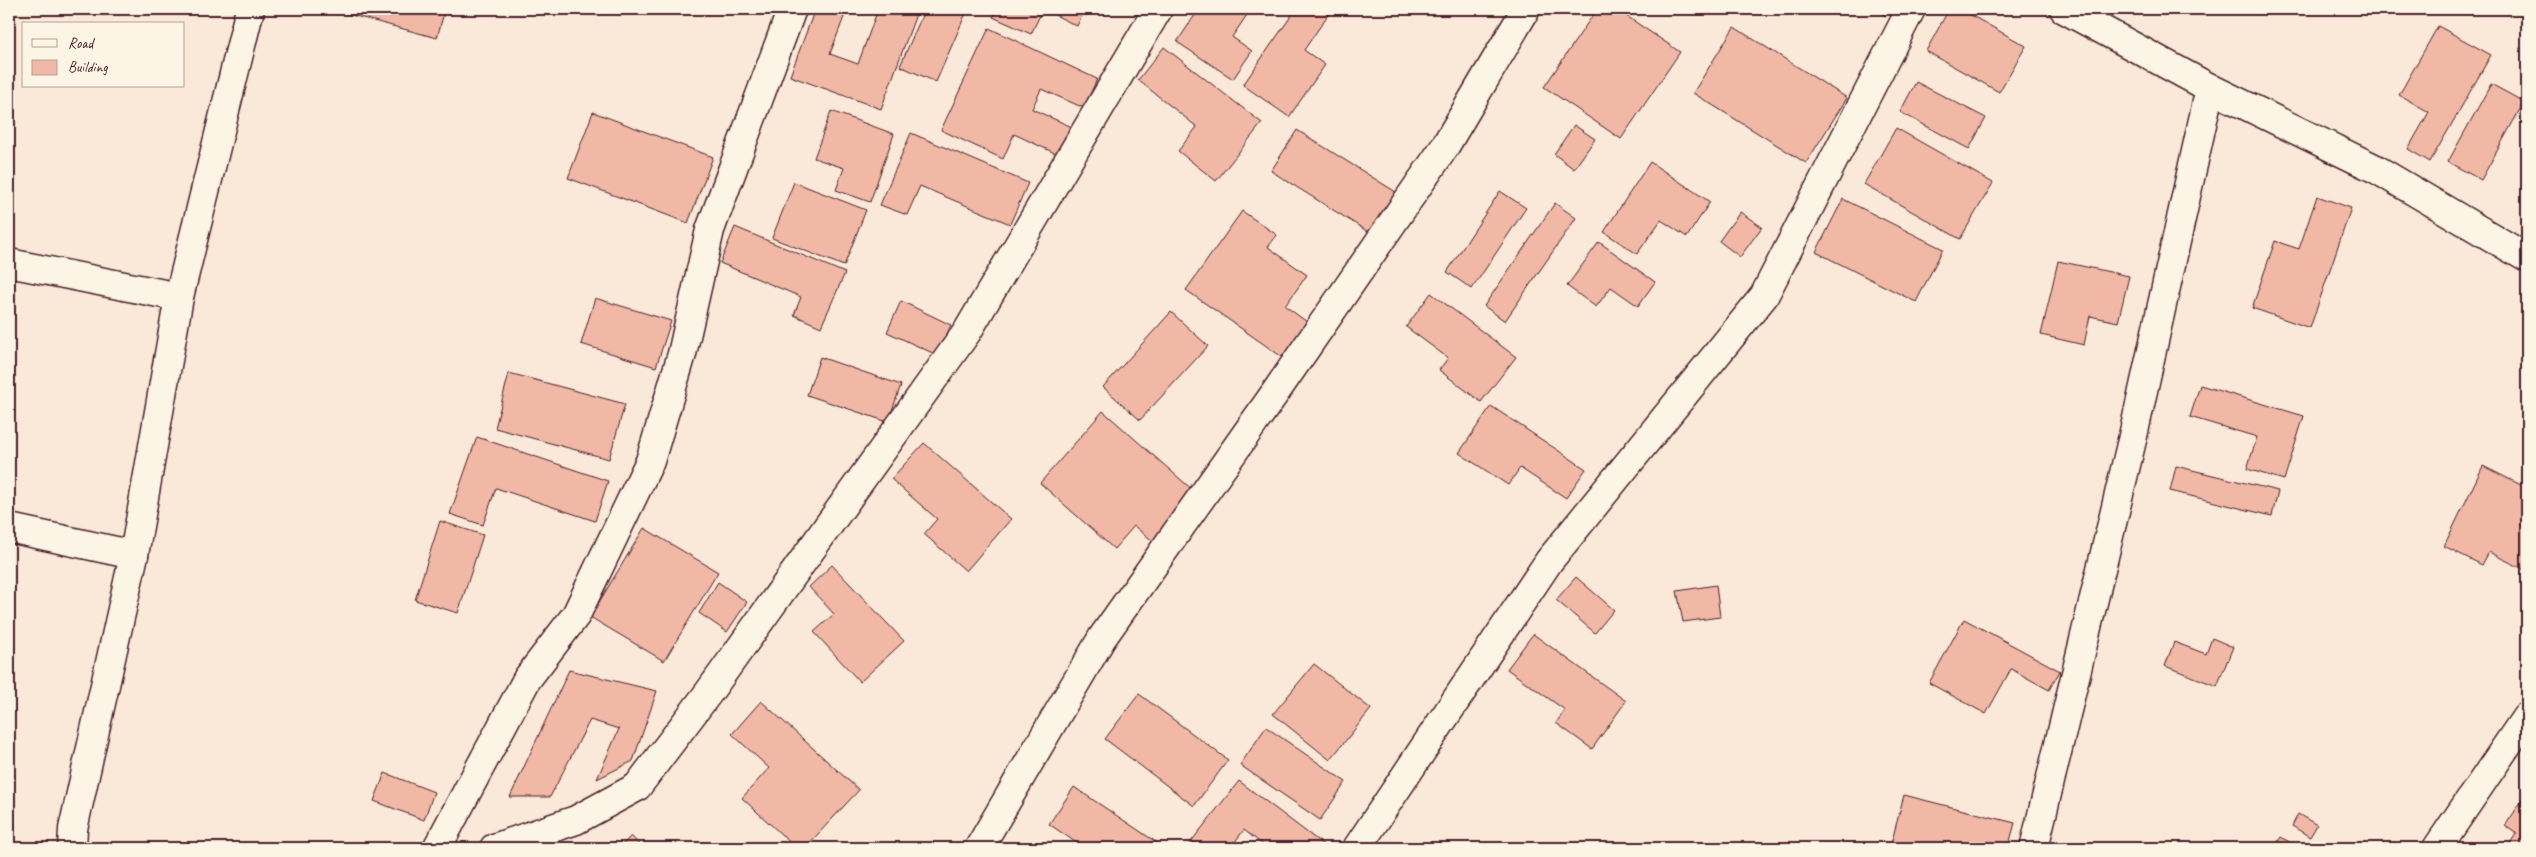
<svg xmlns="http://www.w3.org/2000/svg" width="2536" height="857" viewBox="0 0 2536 857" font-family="Caveat,sans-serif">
  <rect width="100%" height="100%" fill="#fae9d8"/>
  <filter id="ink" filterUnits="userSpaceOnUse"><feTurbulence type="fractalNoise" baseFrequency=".02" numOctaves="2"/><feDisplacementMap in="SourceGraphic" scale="10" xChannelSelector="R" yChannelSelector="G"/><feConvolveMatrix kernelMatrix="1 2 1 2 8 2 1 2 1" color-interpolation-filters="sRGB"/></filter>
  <g filter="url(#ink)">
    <g fill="#f0b8a5" stroke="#4a1f2b">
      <path d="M329,9H445L437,38Z"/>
      <path d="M815,9H847L830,54L858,64L878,9H918L881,109L790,76Z"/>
      <path d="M925,9H956L966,13L936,82L900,66Z"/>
      <path d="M997,9H1085L1077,26L1043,9L1031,34L993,17Z"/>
      <path d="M1199,9H1251L1232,37L1252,51L1233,79L1177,42Z"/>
      <path d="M1296,9H1332L1304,50L1325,65L1289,117L1243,85Z"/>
      <path d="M1597,9H1616L1680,52L1621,139L1544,87Z"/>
      <path d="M1874,9H1891L1886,16Z"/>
      <path d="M1949,9H1960L2026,46L1999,92L1926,51Z"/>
      <path d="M2122,9H2133L2130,14Z"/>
      <path d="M2438,26L2491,55L2430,162L2408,149L2429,112L2399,95Z"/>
      <path d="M1734,27L1847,98L1806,163L1693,93Z"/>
      <path d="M989,28L1097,79L1084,108L1041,89L1032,109L1072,127L1059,155L1014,134L1003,159L941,130Z"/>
      <path d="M1164,47L1262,123L1216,181L1178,151L1197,127L1138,80Z"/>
      <path d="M1916,82L1986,118L1969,149L1900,112Z"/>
      <path d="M2491,84L2524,102L2481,180L2448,162Z"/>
      <path d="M831,111L894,134L870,202L836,190L844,168L814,158Z"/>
      <path d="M593,112L713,157L688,223L568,178Z"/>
      <path d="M1574,125L1595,139L1574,169L1554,154Z"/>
      <path d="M1896,128L1993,183L1960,239L1864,184Z"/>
      <path d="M1297,130L1399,194L1373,235L1271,171Z"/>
      <path d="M911,133L1028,183L1010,224L920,186L907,215L880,205Z"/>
      <path d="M1650,162L1710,202L1687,237L1661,220L1637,254L1604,232Z"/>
      <path d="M794,182L866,210L844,266L772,238Z"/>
      <path d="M1500,191L1526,208L1472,289L1447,272Z"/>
      <path d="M2317,196L2351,208L2310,328L2252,308L2275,241L2299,249Z"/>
      <path d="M1843,199L1943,249L1916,302L1816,252Z"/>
      <path d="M1555,203L1576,218L1505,321L1484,306Z"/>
      <path d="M1242,211L1277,235L1268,247L1307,275L1285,306L1310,324L1285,359L1186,290Z"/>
      <path d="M1740,212L1762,227L1740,257L1719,241Z"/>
      <path d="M735,227L845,273L821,327L794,315L801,297L720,263Z"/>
      <path d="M1599,242L1655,282L1638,306L1611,287L1596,307L1567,286Z"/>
      <path d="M2058,261L2129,276L2118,322L2090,316L2084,345L2041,335Z"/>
      <path d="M1431,293L1516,357L1481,402L1439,370L1448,358L1406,327Z"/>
      <path d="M595,298L671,321L656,367L581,344Z"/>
      <path d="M901,301L951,325L937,355L887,332Z"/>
      <path d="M1171,312L1208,346L1140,420L1103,387Z"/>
      <path d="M820,357L901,385L888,422L807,395Z"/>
      <path d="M509,373L625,404L609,459L495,428Z"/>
      <path d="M2200,385L2304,416L2284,480L2247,469L2257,437L2190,417Z"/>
      <path d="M1491,406L1586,469L1566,498L1520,468L1508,485L1459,453Z"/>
      <path d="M1103,411L1196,493L1154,542L1134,526L1114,549L1040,483Z"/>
      <path d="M477,437L608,481L595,521L496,488L483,525L450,514Z"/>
      <path d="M924,443L1011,519L966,571L924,534L937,519L891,479Z"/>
      <path d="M2176,466L2278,491L2272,516L2170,491Z"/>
      <path d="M2483,466L2527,488V565L2525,570L2489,552L2482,565L2444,546Z"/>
      <path d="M440,521L483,535L458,613L415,600Z"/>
      <path d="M644,528L718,572L664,661L590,617Z"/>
      <path d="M832,565L904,641L860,682L814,632L834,614L809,587Z"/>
      <path d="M1576,577L1614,610L1595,633L1556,600Z"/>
      <path d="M718,582L747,602L727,632L699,613Z"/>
      <path d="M1716,585L1720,617L1683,622L1677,591Z"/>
      <path d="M1964,619L2060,671L2049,690L2011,669L1986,714L1929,683Z"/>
      <path d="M1533,634L1626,701L1592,749L1556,723L1565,710L1507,669Z"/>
      <path d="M2212,638L2233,647L2217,686L2165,666L2174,642L2206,654Z"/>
      <path d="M1314,664L1371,709L1330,760L1273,714Z"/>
      <path d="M569,670L657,691L633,761L597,779L619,729L590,720L550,797H510Z"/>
      <path d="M1139,694L1228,760L1194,806L1105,739Z"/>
      <path d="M761,701L859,790L805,848H796L742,798L769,768L732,734Z"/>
      <path d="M1266,727L1346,782L1320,820L1240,765Z"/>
      <path d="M385,773L434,792L424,820L374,801Z"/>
      <path d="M1239,781L1325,846L1324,848H1267L1244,830L1230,848H1197L1190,843Z"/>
      <path d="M1074,787L1165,848H1084L1049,824Z"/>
      <path d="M1904,795L2015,823L2008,848H1890Z"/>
      <path d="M2523,799L2527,802V848H2508L2517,834L2505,826Z"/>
      <path d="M2298,814L2317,825L2310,837L2292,826Z"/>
      <path d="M631,836L643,848H619Z"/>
      <path d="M2281,837L2299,848H2274Z"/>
    </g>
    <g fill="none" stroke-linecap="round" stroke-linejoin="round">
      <defs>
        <g id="minor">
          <path d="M2064,9L2210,88L2376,169L2527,258"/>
          <path d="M9,263L179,297"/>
          <path d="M9,528L134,555"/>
          <path d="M72,848L73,829L134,555L179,297L250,9"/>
          <path d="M437,848L527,679L576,615L650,461L682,354L710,230L792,9"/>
          <path d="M494,848L576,820L637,787L709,692L967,332L1158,9"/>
          <path d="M979,848L1102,638L1275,393L1444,148L1526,9"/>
          <path d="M1357,848L1549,561L1764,296L1911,9"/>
          <path d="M2034,848L2133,436L2210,88"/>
          <path d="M2437,848L2527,716"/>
        </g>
      </defs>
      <use href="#minor" stroke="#4a1f2b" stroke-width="31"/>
      <use href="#minor" stroke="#fcf5e5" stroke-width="28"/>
    </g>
  </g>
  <rect width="2536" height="857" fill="none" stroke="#fcf5e5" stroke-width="30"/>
  <rect x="15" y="15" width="2506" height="827" fill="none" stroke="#4a1f2b" stroke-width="2" filter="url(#ink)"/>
  <rect x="22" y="22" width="162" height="65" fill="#fcf5e5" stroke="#b59f9b"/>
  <rect x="32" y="39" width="25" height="8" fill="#fcf5e5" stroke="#b59f9b"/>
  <text x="68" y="48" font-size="15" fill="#4a1f2b">Road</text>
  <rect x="32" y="60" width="25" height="15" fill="#f0b8a5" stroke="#b59f9b"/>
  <text x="68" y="72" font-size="15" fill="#4a1f2b">Building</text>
</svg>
